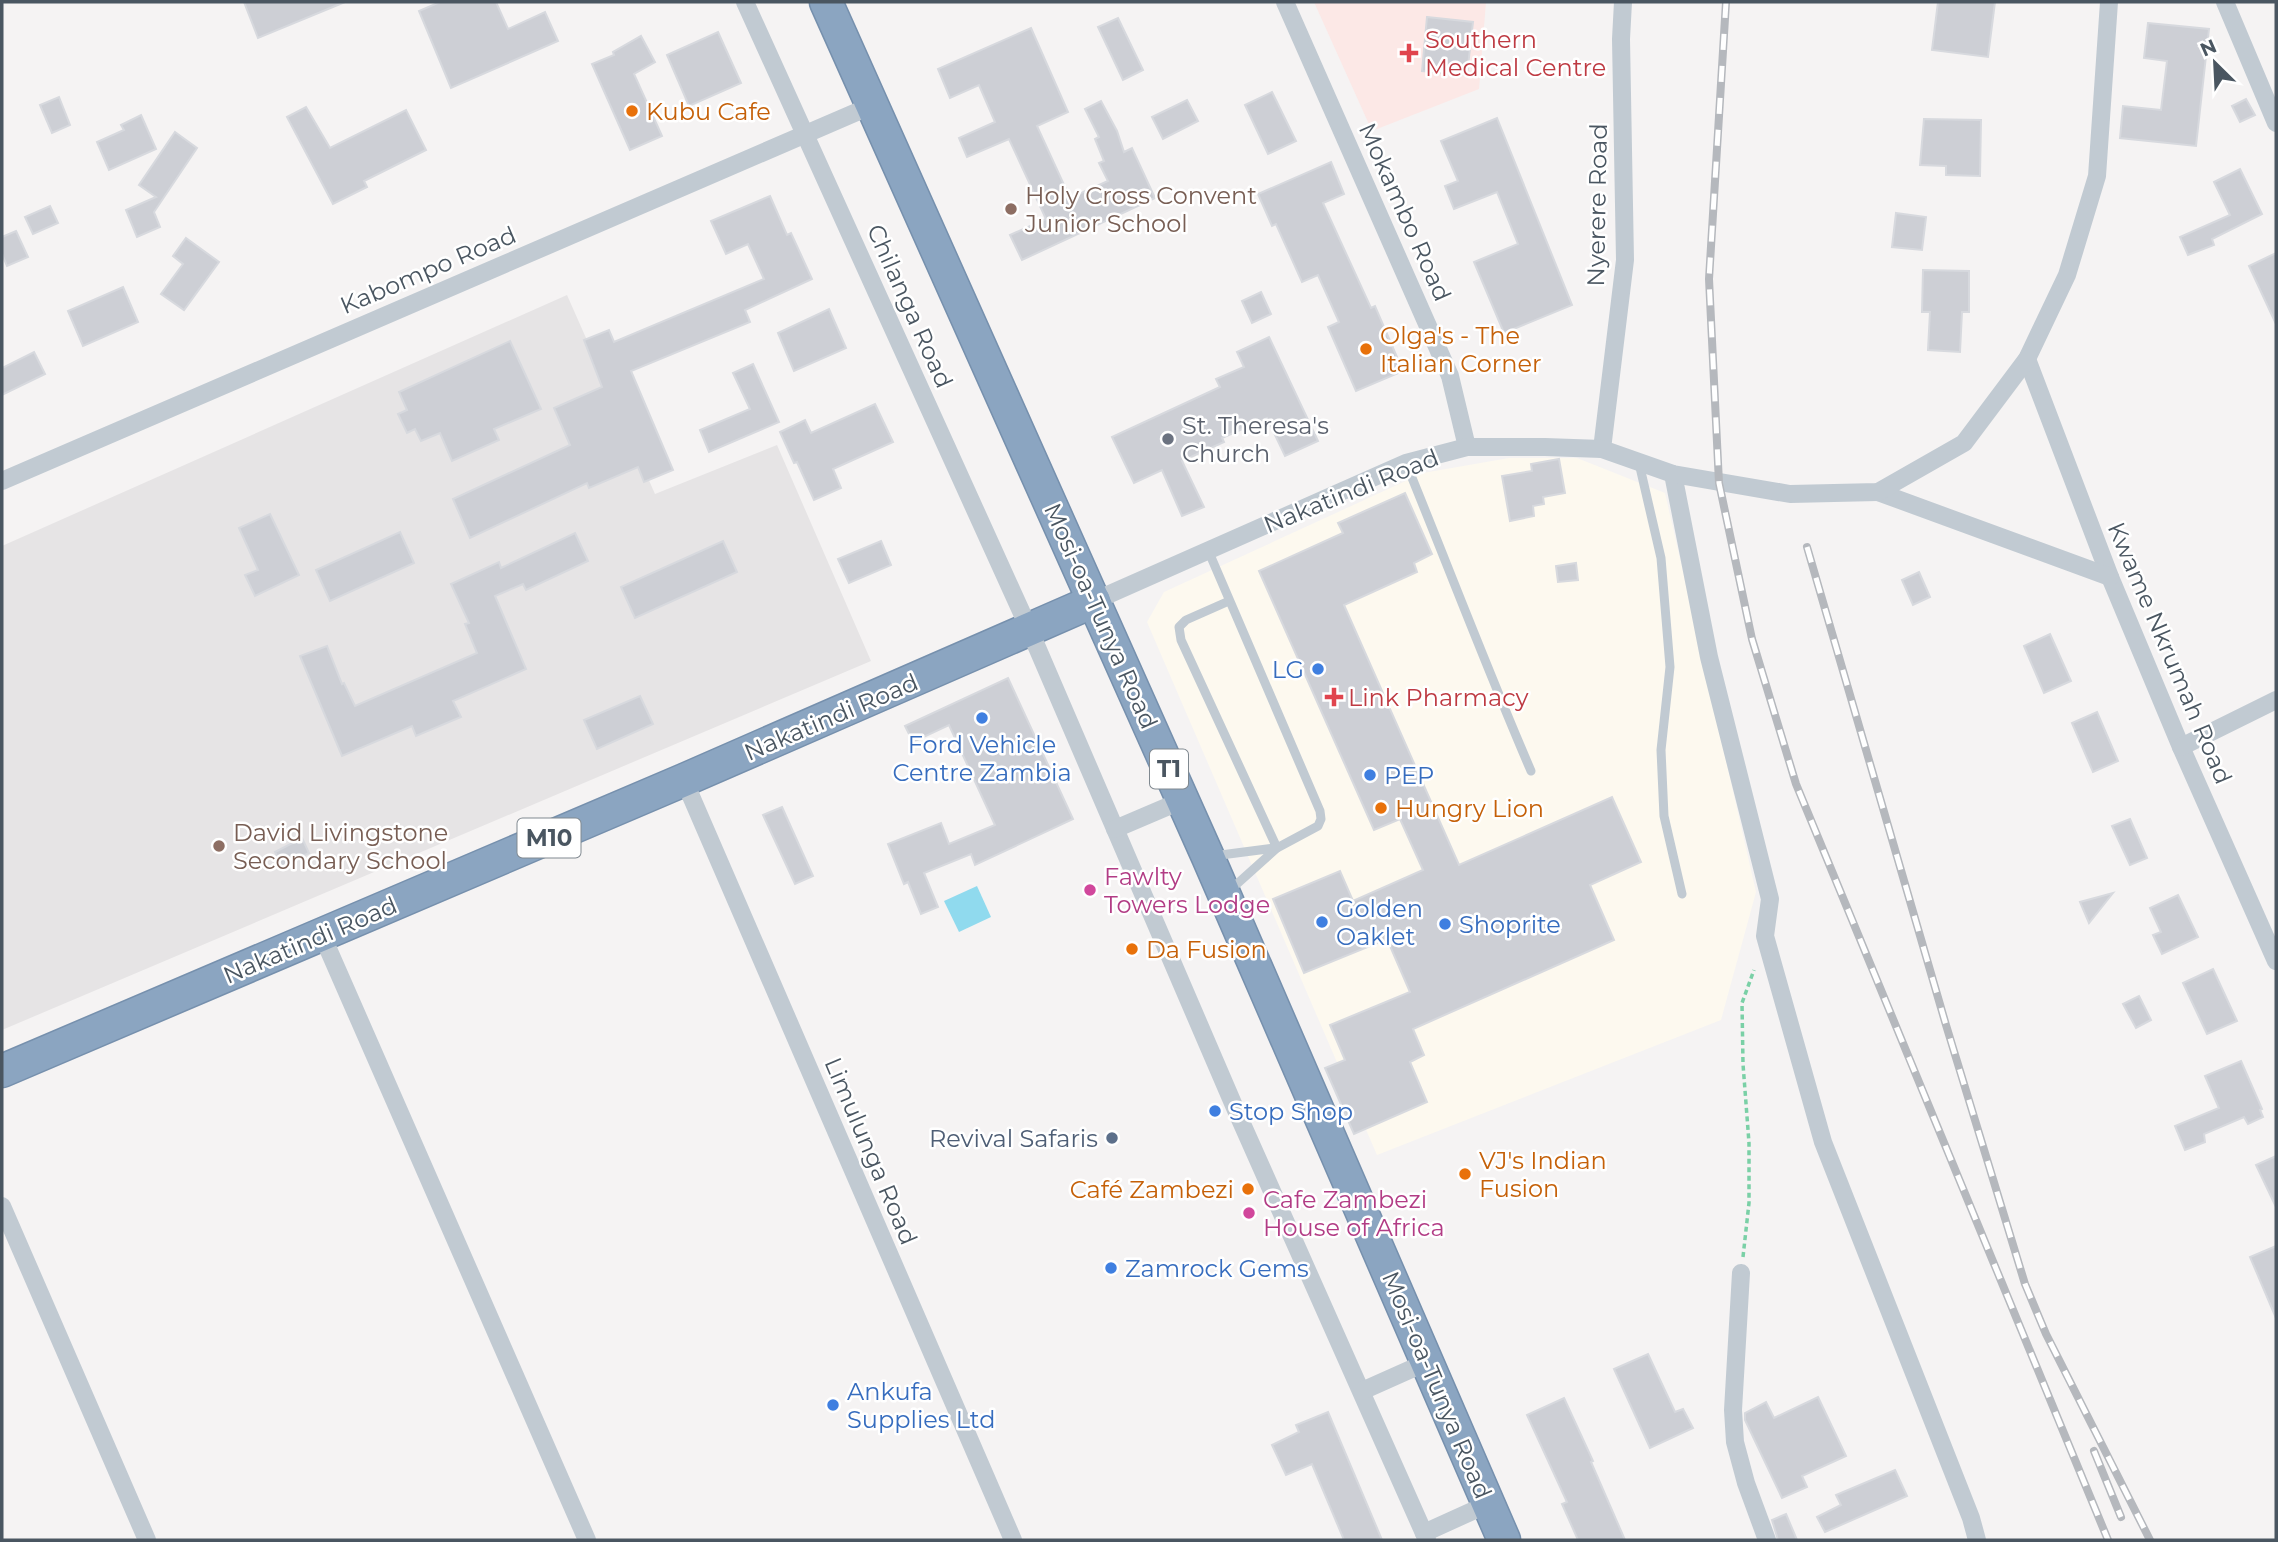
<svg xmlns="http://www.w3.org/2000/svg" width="2278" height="1542" viewBox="0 0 2278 1542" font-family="Montserrat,sans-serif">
  <rect width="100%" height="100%" fill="#f5f3f3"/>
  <path fill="#fdf9ef" d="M1509,458H1577L1665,493L1756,892L1721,1020L1377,1155L1147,622L1164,592L1423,473Z"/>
  <path fill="#e6e4e5" d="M567,295L655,494L777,445L871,661L2,1030V546Z"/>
  <path fill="#fce8e6" d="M1314,2H1486L1479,89L1372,131Z"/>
  <path fill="#90daee" d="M977,886L991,917L959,932L944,901Z"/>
  <g fill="#cdcfd5" stroke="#d7d9de" stroke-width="2">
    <path d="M244,2H345L258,38Z"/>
    <path d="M440,2H496L508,29L545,12L558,41L451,88L419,11Z"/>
    <path d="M1938,2H1995L1988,57L1932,50Z"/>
    <path d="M1427,17L1473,22L1467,75L1422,71Z"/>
    <path d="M1118,18L1143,70L1123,80L1098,27Z"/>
    <path d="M2148,23L2209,29L2196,146L2120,138L2123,106L2161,110L2167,61L2144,58Z"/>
    <path d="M1031,28L1068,112L1037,126L1070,198L1108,181L1099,163L1104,161L1095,139L1099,137L1085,109L1101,101L1117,131L1124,152L1132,148L1155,198L1022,260L1010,235L1046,219L1009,139L967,157L959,138L995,122L979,85L950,98L938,69Z"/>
    <path d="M718,32L741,83L689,106L667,55Z"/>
    <path d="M641,36L655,62L634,74L662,136L630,150L592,64L614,55L613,52Z"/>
    <path d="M1272,92L1296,141L1268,154L1245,105Z"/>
    <path d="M59,97L70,125L52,133L40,105Z"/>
    <path d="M2246,99L2255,115L2240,122L2232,106Z"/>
    <path d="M1187,100L1198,121L1163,139L1152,117Z"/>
    <path d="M306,107L330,148L406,110L426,150L364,181L367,187L333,204L287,117Z"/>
    <path d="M141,115L156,149L109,170L97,142L124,130L121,125Z"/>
    <path d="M1497,118L1572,305L1504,333L1474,262L1518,244L1497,192L1454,209L1445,186L1458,181L1441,141Z"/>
    <path d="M1924,119L1981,120L1980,176L1946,175V166L1920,165Z"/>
    <path d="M175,132L197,148L154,212L160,227L137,237L126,210L156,197L139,185Z"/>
    <path d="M1331,162L1344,194L1323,203L1371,308L1375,306L1403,371L1356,391L1328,327L1339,322L1318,275L1302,282L1276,224L1272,226L1258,194Z"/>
    <path d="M2240,169L2262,214L2212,239L2214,245L2188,255L2180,237L2230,215L2214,182Z"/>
    <path d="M770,196L787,235L791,233L812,279L745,310L750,322L631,371L673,470L644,482L638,467L589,488L587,483L470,538L453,499L570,445L554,408L602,387L584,340L609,330L614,342L764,279L748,244L726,254L711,221Z"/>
    <path d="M50,206L58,223L33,234L25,217Z"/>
    <path d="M1896,213L1926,217L1922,250L1892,247Z"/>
    <path d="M16,231L28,257L7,266L2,254V237Z"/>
    <path d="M186,238L219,262L184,310L161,294L183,264L173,256Z"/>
    <path d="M2276,253V324L2249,266Z"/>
    <path d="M1923,270L1969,271V312H1962L1960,352L1928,350L1930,312H1922Z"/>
    <path d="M123,287L138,322L83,346L68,311Z"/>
    <path d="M1261,292L1271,314L1252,323L1242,301Z"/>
    <path d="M829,309L846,348L794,371L778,333Z"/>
    <path d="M1269,337L1318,441L1285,456L1267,418L1222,438L1224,442L1182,461L1204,507L1182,516L1162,470L1134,483L1112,437L1220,387L1216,379L1244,367L1237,352Z"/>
    <path d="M510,341L541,409L494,429L499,440L452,461L440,433L421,441L415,429L407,433L398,414L407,410L399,392Z"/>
    <path d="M34,352L45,374L2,395V368Z"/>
    <path d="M753,364L779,422L709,452L700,430L750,409L733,373Z"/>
    <path d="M875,404L893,442L833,469L841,488L814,500L797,462L794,463L780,432L805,420L811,433Z"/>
    <path d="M1559,459L1565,493L1543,497L1544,504L1533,506L1534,516L1510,521L1502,476L1532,471L1531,464Z"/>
    <path d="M1405,493L1432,554L1414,563L1417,572L1344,605L1459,865L1612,797L1641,862L1590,885L1614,940L1413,1029L1424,1055L1410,1062L1427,1102L1354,1134L1325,1068L1345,1060L1330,1025L1410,992L1387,939L1304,973L1273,899L1340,871L1353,901L1423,870L1400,819L1374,830L1259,571L1343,533L1338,523Z"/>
    <path d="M270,514L299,575L255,596L245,575L258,570L239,528Z"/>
    <path d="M400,532L414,563L330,601L316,570Z"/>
    <path d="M575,533L588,561L526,590L523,584L495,596L526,669L453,701L461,717L416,736L412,726L342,756L300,656L327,646L342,684L344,683L355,706L477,653L465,624L469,623L451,584L499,562L501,568Z"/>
    <path d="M723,541L737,572L635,618L621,587Z"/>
    <path d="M881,541L891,565L849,583L838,559Z"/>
    <path d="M1576,563L1578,580L1558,582L1556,566Z"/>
    <path d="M1919,572L1930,597L1913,605L1902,580Z"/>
    <path d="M2050,634L2071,681L2044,693L2024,646Z"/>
    <path d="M1008,678L1073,819L975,865L971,854L924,873L938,907L921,914L908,882L904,884L888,844L941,823L949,844L995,825L949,725L913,742L905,726Z"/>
    <path d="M640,696L653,724L597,749L584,720Z"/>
    <path d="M2097,712L2118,761L2093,772L2072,723Z"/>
    <path d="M782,807L813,876L795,884L763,815Z"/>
    <path d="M2130,819L2147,858L2130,865L2112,826Z"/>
    <path d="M302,838L309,853L282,866L275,852Z"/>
    <path d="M2113,893L2089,923L2080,902Z"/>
    <path d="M2178,895L2198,937L2162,954L2153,935L2161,932L2150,908Z"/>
    <path d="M2213,969L2237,1021L2207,1034L2183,983Z"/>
    <path d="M2139,996L2151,1020L2136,1028L2123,1004Z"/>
    <path d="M2241,1061L2262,1109L2260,1110L2263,1117L2248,1124L2244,1117L2204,1134L2205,1142L2185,1150L2175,1126L2219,1108L2205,1076Z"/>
    <path d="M2276,1156V1207L2256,1165Z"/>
    <path d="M2276,1246V1318L2250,1257Z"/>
    <path d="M1648,1354L1675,1412L1683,1409L1693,1428L1650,1448L1614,1369Z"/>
    <path d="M1818,1397L1846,1456L1802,1476L1807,1487L1782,1498L1745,1420V1413L1766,1402L1774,1418Z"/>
    <path d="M1564,1398L1593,1461L1591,1462L1625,1540H1578L1562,1504L1567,1502L1527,1415Z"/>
    <path d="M1328,1412L1382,1540H1344L1312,1464L1286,1475L1272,1445L1299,1432L1296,1425Z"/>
    <path d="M1895,1470L1907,1496L1825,1532L1817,1517L1841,1505L1836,1495Z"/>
    <path d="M1786,1514L1797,1540H1778L1772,1520Z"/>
  </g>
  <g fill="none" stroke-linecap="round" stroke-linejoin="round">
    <defs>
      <g id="highway">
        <path d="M826,2L1208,857L1504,1540"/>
        <path d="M2,1071L684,780L1094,601"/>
      </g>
    </defs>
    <use href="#highway" stroke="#7690ad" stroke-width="35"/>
    <path stroke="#7ad0a6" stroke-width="3.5" stroke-dasharray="5 3.5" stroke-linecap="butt" d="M1743,1257L1749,1203V1143L1743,1064L1742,1003L1754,970"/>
    <g stroke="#c1cad2" stroke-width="9">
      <path d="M1406,463C1448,566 1487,669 1531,771"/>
      <path d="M1639,463L1661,558L1670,667L1661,750L1664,816L1682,894"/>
      <path d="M1208,550L1320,811L1321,819L1318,826L1277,848L1228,892"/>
      <path d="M1229,601L1186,620L1179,627L1181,640L1277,848"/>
      <path d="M1213,856L1275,848"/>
    </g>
    <g stroke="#c1cad2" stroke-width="18">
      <path d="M745,2L1030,631L1235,1108L1427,1540"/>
      <path d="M1285,2L1450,376L1467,447"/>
      <path d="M2225,2L2276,123"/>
      <path d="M2027,359L2110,577L2181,747L2276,961"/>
      <path d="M1602,449L1625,260L1621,39L1623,2"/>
      <path d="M1673,474L1709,657L1770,899L1765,936L1823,1142L1971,1518L1977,1540"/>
      <path d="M2,481L873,105"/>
      <path d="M1878,492L2110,577"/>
      <path d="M1094,601L1406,463L1467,447H1545L1602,449L1673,474L1790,494L1878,492L1964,443L2027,359L2067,275L2097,176L2109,2"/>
      <path d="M2181,747L2276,700"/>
      <path d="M684,780L1013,1540"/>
      <path d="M1115,829L1183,800"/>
      <path d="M322,935L587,1540"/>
      <path d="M2,1206L147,1540"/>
      <path d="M1741,1273L1733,1410L1735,1442L1746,1483L1767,1540"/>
      <path d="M1362,1391L1427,1362"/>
      <path d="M1424,1533L1488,1504"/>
    </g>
    <use href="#highway" stroke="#8ba5c1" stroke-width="32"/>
    <defs>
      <g id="rail">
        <path d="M1726,2L1709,279L1719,483L1752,639L1796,784L2108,1540"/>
        <path d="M1807,547L1946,1025L2025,1284L2046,1334L2150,1540"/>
        <path d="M2094,1451L2121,1517"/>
      </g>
    </defs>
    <use href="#rail" stroke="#b5b8bd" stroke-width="8"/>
    <use href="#rail" stroke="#fff" stroke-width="5" stroke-dasharray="16" stroke-linecap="butt"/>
  </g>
  <g fill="#e0444e" stroke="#fff" stroke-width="2.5">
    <path d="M1405.5 42.5h7v7h7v7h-7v7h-7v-7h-7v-7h7z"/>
    <path d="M1330.5 686.5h7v7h7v7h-7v7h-7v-7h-7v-7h7z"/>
  </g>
  <g fill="#e8710a" stroke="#fff" stroke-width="2.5">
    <circle cx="632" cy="111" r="7"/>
    <circle cx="1366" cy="349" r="7"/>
    <circle cx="1381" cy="808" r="7"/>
    <circle cx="1132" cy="949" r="7"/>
    <circle cx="1465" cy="1174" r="7"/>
    <circle cx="1248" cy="1189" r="7"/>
  </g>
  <g fill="#8d6e63" stroke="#fff" stroke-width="2.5">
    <circle cx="1011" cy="209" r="7"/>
    <circle cx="219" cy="846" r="7"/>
  </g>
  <circle fill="#6b7280" stroke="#fff" stroke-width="2.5" cx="1168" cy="439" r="7"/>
  <g fill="#3f7fe0" stroke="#fff" stroke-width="2.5">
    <circle cx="1318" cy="669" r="7"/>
    <circle cx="982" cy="718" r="7"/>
    <circle cx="1370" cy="775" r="7"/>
    <circle cx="1322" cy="922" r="7"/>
    <circle cx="1445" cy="924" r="7"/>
    <circle cx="1215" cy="1111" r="7"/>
    <circle cx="1111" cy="1268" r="7"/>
    <circle cx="833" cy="1405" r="7"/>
  </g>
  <g fill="#d1479c" stroke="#fff" stroke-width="2.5">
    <circle cx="1090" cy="890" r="7"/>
    <circle cx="1249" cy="1213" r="7"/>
  </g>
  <circle fill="#5c6f8a" stroke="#fff" stroke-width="2.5" cx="1112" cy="1138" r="7"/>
  <g text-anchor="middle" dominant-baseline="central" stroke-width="5" stroke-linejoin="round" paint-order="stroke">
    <g fill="#fff" stroke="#808990" stroke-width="2">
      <rect x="1150" y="749.5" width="38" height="39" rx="5"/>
      <rect x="517.5" y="818.5" width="63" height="39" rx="5"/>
    </g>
    <g font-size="23" font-weight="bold" fill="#4a5661">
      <text x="1169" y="769">T1</text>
      <text x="549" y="838">M10</text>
    </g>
    <g font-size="24" fill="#be3a42" stroke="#fff" text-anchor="start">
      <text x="1425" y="39">Southern<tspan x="1425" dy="28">Medical Centre</tspan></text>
      <text x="1348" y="697">Link Pharmacy</text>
    </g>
    <g font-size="24" fill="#c56008" stroke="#fff" text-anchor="start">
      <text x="646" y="111">Kubu Cafe</text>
      <text x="1380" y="335">Olga's - The<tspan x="1380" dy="28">Italian Corner</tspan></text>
      <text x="1395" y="808">Hungry Lion</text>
      <text x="1146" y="949">Da Fusion</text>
      <text x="1479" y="1160">VJ's Indian<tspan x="1479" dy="28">Fusion</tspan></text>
      <text x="1234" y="1189" text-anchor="end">Café Zambezi</text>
    </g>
    <g font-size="24" fill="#785e54" stroke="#fff" text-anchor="start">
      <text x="1025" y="195">Holy Cross Convent<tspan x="1025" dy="28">Junior School</tspan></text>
      <text x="233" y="832">David Livingstone<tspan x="233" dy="28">Secondary School</tspan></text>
    </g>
    <g font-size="24" fill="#4a5661" stroke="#fff">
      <text transform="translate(1597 205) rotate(-89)">Nyerere Road</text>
      <text transform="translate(1405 212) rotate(66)">Mokambo Road</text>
      <text transform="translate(428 270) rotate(-23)">Kabompo Road</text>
      <text transform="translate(910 306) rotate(66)">Chilanga Road</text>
      <text transform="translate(1351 491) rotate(-22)">Nakatindi Road</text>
      <text transform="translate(1101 616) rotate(66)">Mosi-oa-Tunya Road</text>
      <text transform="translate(2170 653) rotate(67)">Kwame Nkrumah Road</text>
      <text transform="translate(831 717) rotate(-23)">Nakatindi Road</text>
      <text transform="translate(310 940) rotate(-23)">Nakatindi Road</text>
      <text transform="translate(871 1151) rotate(67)">Limulunga Road</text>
      <text transform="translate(1437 1385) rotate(67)">Mosi-oa-Tunya Road</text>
    </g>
    <g font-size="24" fill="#5b616d" stroke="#fff" text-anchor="start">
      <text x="1182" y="425">St. Theresa's<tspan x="1182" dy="28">Church</tspan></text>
    </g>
    <g font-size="24" fill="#366cbe" stroke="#fff" text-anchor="start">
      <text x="1304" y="669" text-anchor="end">LG</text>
      <text x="982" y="744" text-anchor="middle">Ford Vehicle<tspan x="982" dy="28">Centre Zambia</tspan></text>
      <text x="1384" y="775">PEP</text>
      <text x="1336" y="908">Golden<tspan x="1336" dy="28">Oaklet</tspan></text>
      <text x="1459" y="924">Shoprite</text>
      <text x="1229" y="1111">Stop Shop</text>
      <text x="1125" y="1268">Zamrock Gems</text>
      <text x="847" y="1391">Ankufa<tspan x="847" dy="28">Supplies Ltd</tspan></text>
    </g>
    <g font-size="24" fill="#b23c85" stroke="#fff" text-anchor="start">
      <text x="1104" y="876">Fawlty<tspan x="1104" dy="28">Towers Lodge</tspan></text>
      <text x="1263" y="1199">Cafe Zambezi<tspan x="1263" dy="28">House of Africa</tspan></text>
    </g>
    <g font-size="24" fill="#4e5e75" stroke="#fff" text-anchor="end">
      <text x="1098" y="1138">Revival Safaris</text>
    </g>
  </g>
  <rect width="2278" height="1542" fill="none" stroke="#4a5661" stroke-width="7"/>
  <g transform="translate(2215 63) rotate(336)" stroke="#ffffff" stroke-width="5" paint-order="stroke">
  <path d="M0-5L12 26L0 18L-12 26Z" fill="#4a5661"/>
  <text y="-10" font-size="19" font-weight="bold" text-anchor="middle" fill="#4a5661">N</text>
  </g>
</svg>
